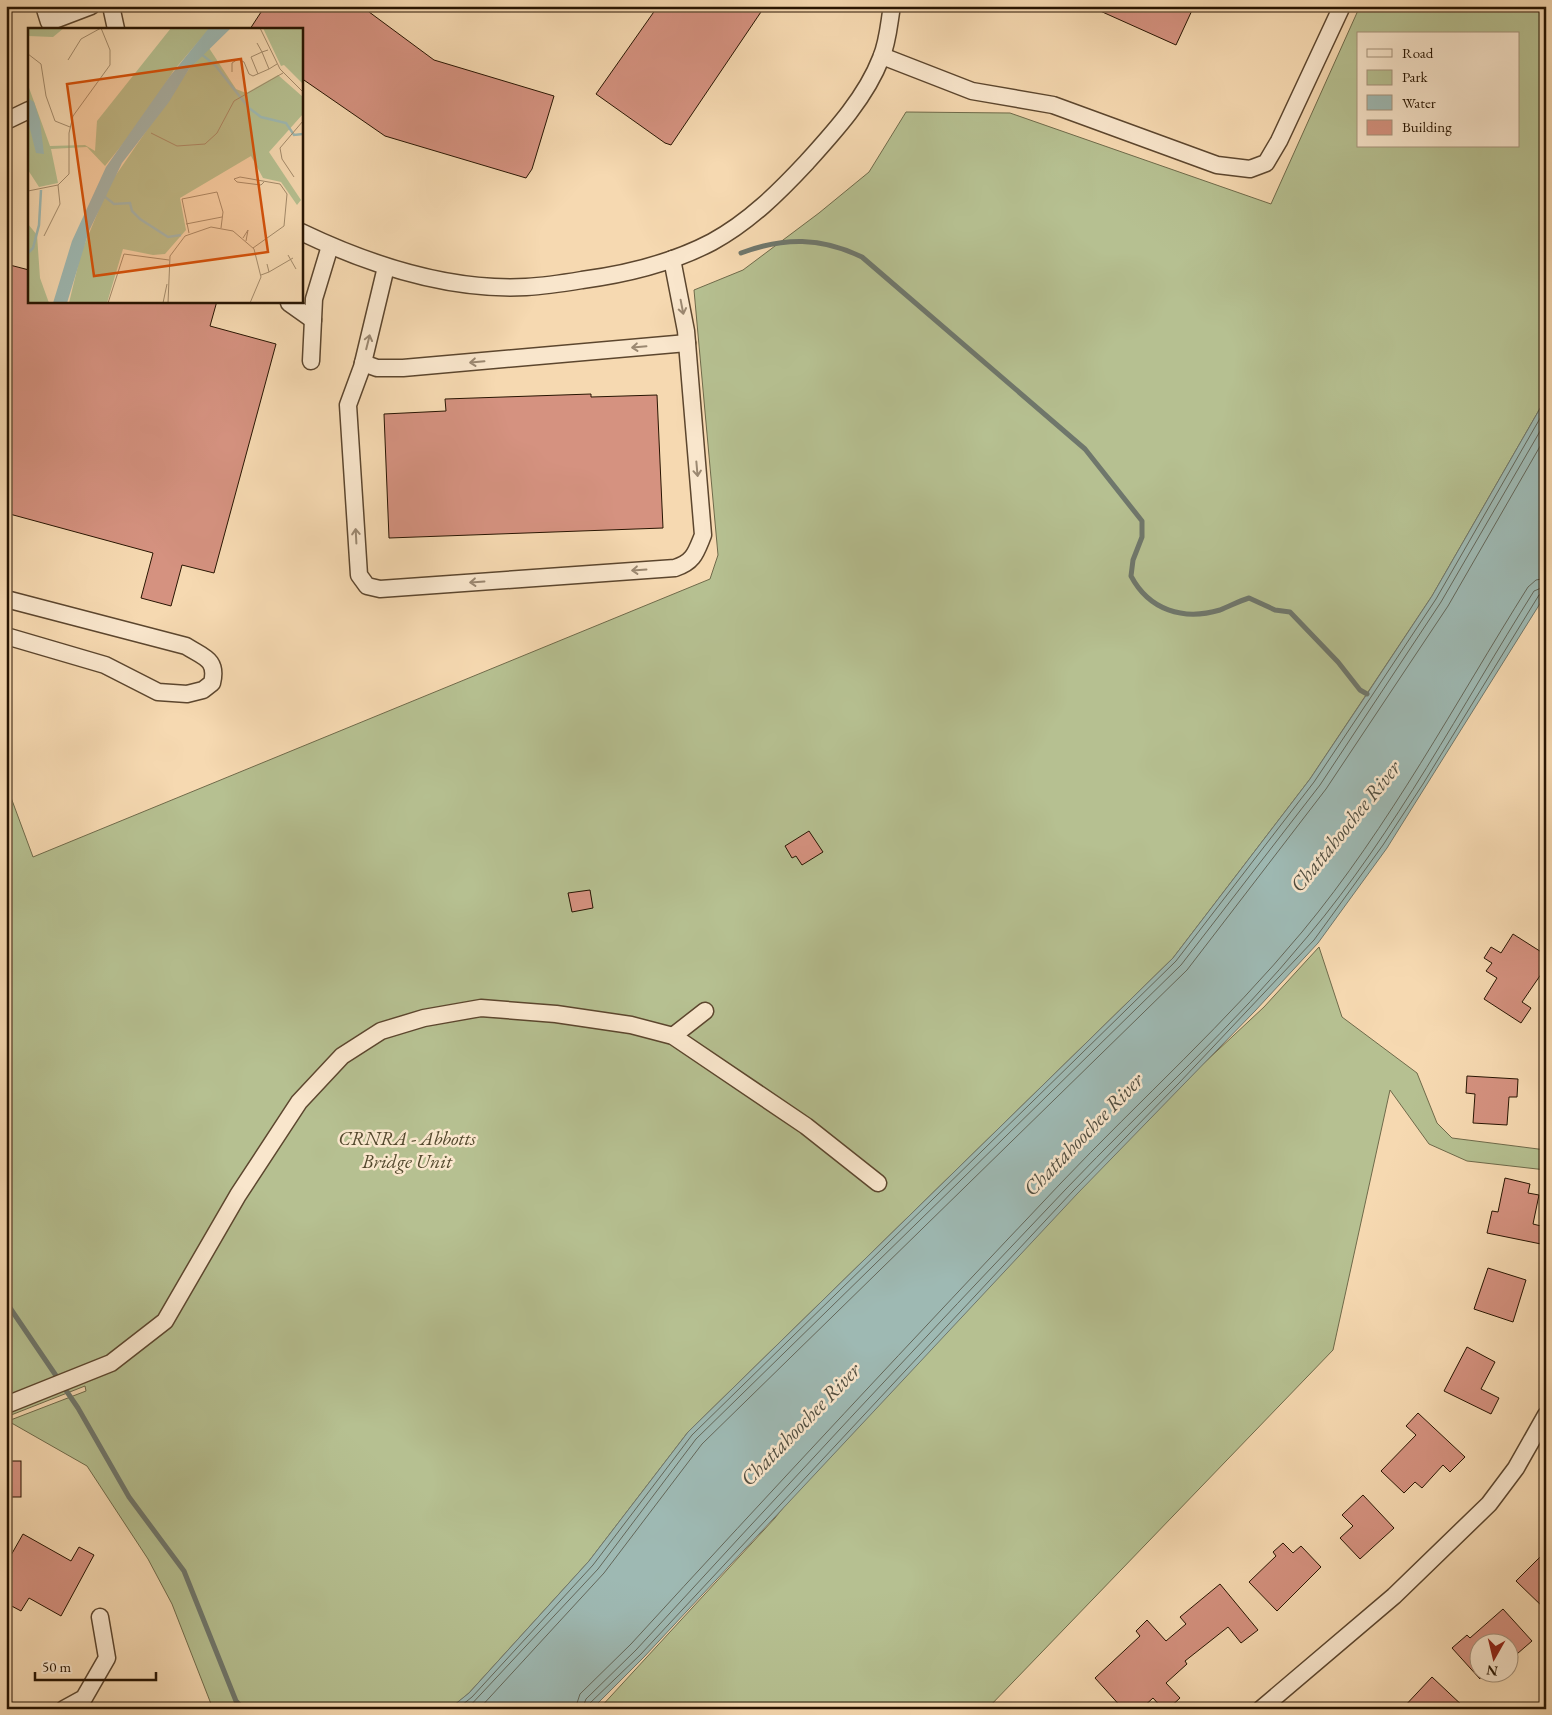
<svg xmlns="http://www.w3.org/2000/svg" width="1552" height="1715" viewBox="0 0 1552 1715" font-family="'EB Garamond',serif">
  <rect width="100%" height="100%" fill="#f6d9b1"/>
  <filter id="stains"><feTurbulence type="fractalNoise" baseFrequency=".004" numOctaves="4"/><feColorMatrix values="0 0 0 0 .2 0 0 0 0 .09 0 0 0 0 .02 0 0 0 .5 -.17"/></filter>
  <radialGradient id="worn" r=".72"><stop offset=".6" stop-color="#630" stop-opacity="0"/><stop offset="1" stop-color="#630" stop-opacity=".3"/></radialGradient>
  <g fill="#b6c091" stroke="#6f6a4a" fill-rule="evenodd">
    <path d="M1360,6H1546V398L1432,596L1310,779L1173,958L688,1432L589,1561L469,1693L450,1709H213L172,1604L148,1559L87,1466L8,1421L86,1391L85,1386L6,1417V784L33,857L710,579L718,555L694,290L743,270L819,213L869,172L906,112L1010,113L1271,204ZM1358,34H1518V146H1358Z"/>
    <path d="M1319,947L1342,1017L1417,1073L1437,1123L1452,1138L1546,1150V1170L1467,1161L1429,1144L1390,1090L1333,1350L987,1709H599L775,1518L944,1306L1264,1007Z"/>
  </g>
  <path fill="#9eb9b3" stroke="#6f776c" d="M1546,398V594L1387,848L1318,943L1255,1011L1077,1194L644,1657L592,1709H449L469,1693L589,1561L688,1432L1173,958L1310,779L1367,694L1432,596Z"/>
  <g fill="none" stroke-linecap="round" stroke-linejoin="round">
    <g stroke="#63675a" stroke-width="1">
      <path d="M457,1709L472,1697L593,1565L692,1435L1176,961L1314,782L1371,697L1436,599L1546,408"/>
      <path d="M467,1709L598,1569L696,1439L1181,965L1320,785L1441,602L1546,421"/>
      <path d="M479,1709L604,1573L702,1444L1187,970L1326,789L1448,606L1546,436"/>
      <path d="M575,1709L580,1694L631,1644C772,1490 916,1336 1060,1184C1140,1100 1228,1021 1302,932C1390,826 1455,703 1528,587L1536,580L1546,578"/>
      <path d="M582,1709L586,1699L636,1650C778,1495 921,1341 1066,1189C1146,1105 1234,1026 1308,936C1396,831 1461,707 1534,591L1546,586"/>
      <path d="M589,1709L590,1703L641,1654L1073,1191L1179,1083L1314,940L1383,845L1423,784L1539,595L1546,592"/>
    </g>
    <g stroke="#6f776c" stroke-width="5">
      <path d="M741,253C784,237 821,237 862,257L1085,449L1142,521V537L1133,560L1131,576C1149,610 1183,621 1220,610C1230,606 1239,601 1249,598L1275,610L1290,612L1338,662L1360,690L1367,694"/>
      <path d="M6,1302L78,1408L129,1497L184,1571L236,1701L243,1709"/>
    </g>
  </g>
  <g fill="#d59280" stroke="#281502">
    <path d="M265,6H361L434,60L554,96L532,169L526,178L385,136L301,78V29H250Z"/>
    <path d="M658,6H765L671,145L665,143L596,94Z"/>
    <path d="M1089,6H1194L1176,45Z"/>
    <path d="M6,264L29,270V301H217L210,326L276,344L214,573L182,565L171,606L141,598L153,553L6,513Z"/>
    <path d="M591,394V397L657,395L663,528L389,538L384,414L446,411L445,399Z"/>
    <path d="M809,831L823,852L802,865L796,856L792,858L785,846Z"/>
    <path d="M590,890L593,908L572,912L568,893Z"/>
    <path d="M1513,934L1546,955V967L1522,1002L1531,1008L1521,1023L1484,999L1497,978L1486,971L1492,963L1484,958L1491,947L1501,953Z"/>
    <path d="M1467,1076L1518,1079L1517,1097H1509L1507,1125L1473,1123L1475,1094L1466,1093Z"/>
    <path d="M1505,1178L1530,1184L1528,1193L1539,1195L1533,1224L1545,1227L1541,1244L1487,1233L1492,1211L1498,1212Z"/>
    <path d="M1488,1268L1526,1280L1513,1322L1474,1309Z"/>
    <path d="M1467,1347L1495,1362L1481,1389L1499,1398L1491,1414L1444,1391Z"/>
    <path d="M1418,1413L1465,1457L1450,1472L1443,1465L1422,1488L1415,1482L1404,1493L1381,1471L1416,1435L1406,1426Z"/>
    <rect x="8" y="1461" width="13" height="36"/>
    <path d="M1363,1495L1394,1528L1360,1559L1340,1538L1353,1526L1342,1515Z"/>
    <path d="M23,1534L71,1561L79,1547L94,1555L61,1616L29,1598L21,1611L6,1603V1564Z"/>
    <path d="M1283,1543L1293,1553L1301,1546L1321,1567L1277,1611L1249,1582L1276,1556L1273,1552Z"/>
    <path d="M1546,1551V1610L1516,1581Z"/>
    <path d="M1220,1584L1258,1630L1241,1643L1228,1627L1185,1661L1187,1664L1166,1683L1180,1698L1168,1709H1163L1153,1698L1141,1709H1123L1095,1678L1140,1636L1136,1631L1147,1620L1166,1641L1186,1624L1180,1617Z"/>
    <path d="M1503,1609L1532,1641L1510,1660V1642H1480V1679L1452,1648L1467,1635L1470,1638Z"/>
    <path d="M1432,1677L1466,1709H1402Z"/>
  </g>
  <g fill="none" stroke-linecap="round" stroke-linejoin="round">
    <defs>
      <g id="minor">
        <path d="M44,6L49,22L91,6"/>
        <path d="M111,6L116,29"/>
        <path d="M882,56L972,91L1053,105L1217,165L1250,169L1266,163L1279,141L1342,6"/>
        <path d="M6,121L29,110"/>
        <path d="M301,232C370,265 448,291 526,287C545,286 564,283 582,280C627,274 672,263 712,242C749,222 779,192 807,162C835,131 866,97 881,58C888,42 889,23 892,6"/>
        <path d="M386,267L362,367L348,405L359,575L367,586L380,589L675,568C694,562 696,552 703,535L686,331L672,259"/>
        <path d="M289,303L313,320"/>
        <path d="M311,361L314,299L330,246"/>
        <path d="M363,363L377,368H403L687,343"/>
        <path d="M6,599L186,646C203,657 218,659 212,683L203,690L187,694L158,692L105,665L6,636"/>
        <path d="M673,1036L705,1011"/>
        <path d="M6,1405L111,1363L165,1321L238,1195L299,1102L342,1056L381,1031L424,1018L481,1008L556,1014L631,1025L673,1036L806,1126L878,1183"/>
        <path d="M64,1709L84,1698L107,1658L100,1617"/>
        <path d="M1261,1709L1394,1596L1489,1504L1516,1468L1546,1415"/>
      </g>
    </defs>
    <use href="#minor" stroke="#5c462e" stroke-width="19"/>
    <use href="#minor" stroke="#f9e6cc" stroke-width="16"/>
  </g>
  <defs><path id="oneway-shaft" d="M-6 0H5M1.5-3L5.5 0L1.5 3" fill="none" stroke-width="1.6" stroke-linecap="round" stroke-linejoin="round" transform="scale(1.25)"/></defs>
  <g stroke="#9b8871">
    <use href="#oneway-shaft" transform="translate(682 307) rotate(79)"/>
    <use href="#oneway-shaft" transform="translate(368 342) rotate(-76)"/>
    <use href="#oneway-shaft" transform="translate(639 347) rotate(175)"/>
    <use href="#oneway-shaft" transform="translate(477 362) rotate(175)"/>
    <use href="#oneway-shaft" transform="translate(697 469) rotate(85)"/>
    <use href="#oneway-shaft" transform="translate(356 536) rotate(-93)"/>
    <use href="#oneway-shaft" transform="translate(639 570) rotate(176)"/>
    <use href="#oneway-shaft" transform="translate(477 582) rotate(176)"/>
  </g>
  <g text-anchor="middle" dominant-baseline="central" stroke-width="5" stroke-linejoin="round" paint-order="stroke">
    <g font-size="20" font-style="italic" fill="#53482d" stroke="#f9e6cc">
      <text x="407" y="1138">CRNRA - Abbotts<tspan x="407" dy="23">Bridge Unit</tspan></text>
    </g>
    <g font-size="21" font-style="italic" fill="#514e40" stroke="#f9e6cc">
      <text transform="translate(1345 826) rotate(-51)">Chattahoochee River</text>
      <text transform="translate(1083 1134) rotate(-46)">Chattahoochee River</text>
      <text transform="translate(800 1424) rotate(-46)">Chattahoochee River</text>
    </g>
  </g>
  <g transform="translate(28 28)">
    <rect width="275" height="275" fill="#f6d9b1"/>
    <path d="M0,0H36L25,9L0,8ZM143,0H182L146,42L114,92L77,138L59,119L23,121L30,155L11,159L0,142V57L22,118L57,117L67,123L69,93ZM235,0H275V56L256,37L253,38ZM181,20L208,61L218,65L250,47L275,69V86L241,124L273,172L269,177L253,154L235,150L223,128L152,170L158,202L137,226L125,227L95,221L79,275H41L53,225L81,157L161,41ZM0,196L9,207L12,250L21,275H0Z" fill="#b6c091"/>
    <path d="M181,0H203L161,41L141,74L94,135L61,203L39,275H25L44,213L78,139L142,48ZM1,71L6,74L12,93L16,126L8,125L0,93Z" fill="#9eb9b3"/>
    <path fill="none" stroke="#9eb9b3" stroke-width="2.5" d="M173,26L187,37L221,80L233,89L258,95L266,107L275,106M76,168L86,176L102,175L104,183L112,191L140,209L153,207M0,225L5,220L11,197L13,162"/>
    <path fill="none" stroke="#a48b6b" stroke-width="1" d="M232,0L252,41L275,64M229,15L234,24L223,29L230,46M240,22L234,24L241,41L249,36M0,26L13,36L18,68L27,93L42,99M40,32L53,11L73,0M204,44V35L210,31L216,34L221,46L225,48L241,41M123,105L149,118L177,116L189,105L206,73L255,45M266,149L254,131L252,120L275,93M0,163L30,157L41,146V105L45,88L82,37V22L73,0M158,196L194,189M161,205L154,171L189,164L195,184L193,200M16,208L32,176L30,157M215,210L220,202L218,213M225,220L256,198L259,166L252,156L212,149L206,151L209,154L233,157L236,154M260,227L268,241M241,244L265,230M233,247L241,244L239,236M80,275L96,226L141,232M135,275L139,256M140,275L142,228L157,208L183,199L205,203L226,221L233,249L222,275"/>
    <path fill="#d5520b" fill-opacity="0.15" stroke="#d5520b" stroke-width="2.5" d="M213,31L240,224L66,248L39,56Z"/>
    <rect width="275" height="275" fill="none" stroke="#281502" stroke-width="2.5"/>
  </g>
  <rect width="1552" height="1715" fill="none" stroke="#f6d9b1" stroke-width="25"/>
  <rect x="8" y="8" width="1537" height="1700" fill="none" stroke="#281502" stroke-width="2.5"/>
  <rect x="12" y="12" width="1527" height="1690" fill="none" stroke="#281502"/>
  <rect x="1357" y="32" width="162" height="115" fill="#f9e6cc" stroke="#a5927b"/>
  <rect x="1367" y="49" width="25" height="8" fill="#f9e6cc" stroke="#a5927b"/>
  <text x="1402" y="58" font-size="15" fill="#281502">Road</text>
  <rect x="1367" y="70" width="25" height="15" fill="#b6c091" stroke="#a5927b"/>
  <text x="1402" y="82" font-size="15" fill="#281502">Park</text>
  <rect x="1367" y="95" width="25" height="15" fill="#9eb9b3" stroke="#a5927b"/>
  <text x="1402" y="108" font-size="15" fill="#281502">Water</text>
  <rect x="1367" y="120" width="25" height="15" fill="#d59280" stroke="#a5927b"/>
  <text x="1402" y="132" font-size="15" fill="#281502">Building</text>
  <g transform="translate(1494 1658) rotate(188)"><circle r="24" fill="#f9e6cc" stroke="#a5927b"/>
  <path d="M0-4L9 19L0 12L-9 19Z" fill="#8f2418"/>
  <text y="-8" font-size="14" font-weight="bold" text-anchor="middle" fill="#281502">N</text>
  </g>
  <path d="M35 1672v8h121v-8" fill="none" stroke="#281502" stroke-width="2.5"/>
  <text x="42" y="1672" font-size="15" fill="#281502" stroke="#f9e6cc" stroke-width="4" paint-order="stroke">50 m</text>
  <rect width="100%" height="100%" filter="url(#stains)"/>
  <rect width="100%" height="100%" fill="url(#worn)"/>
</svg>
